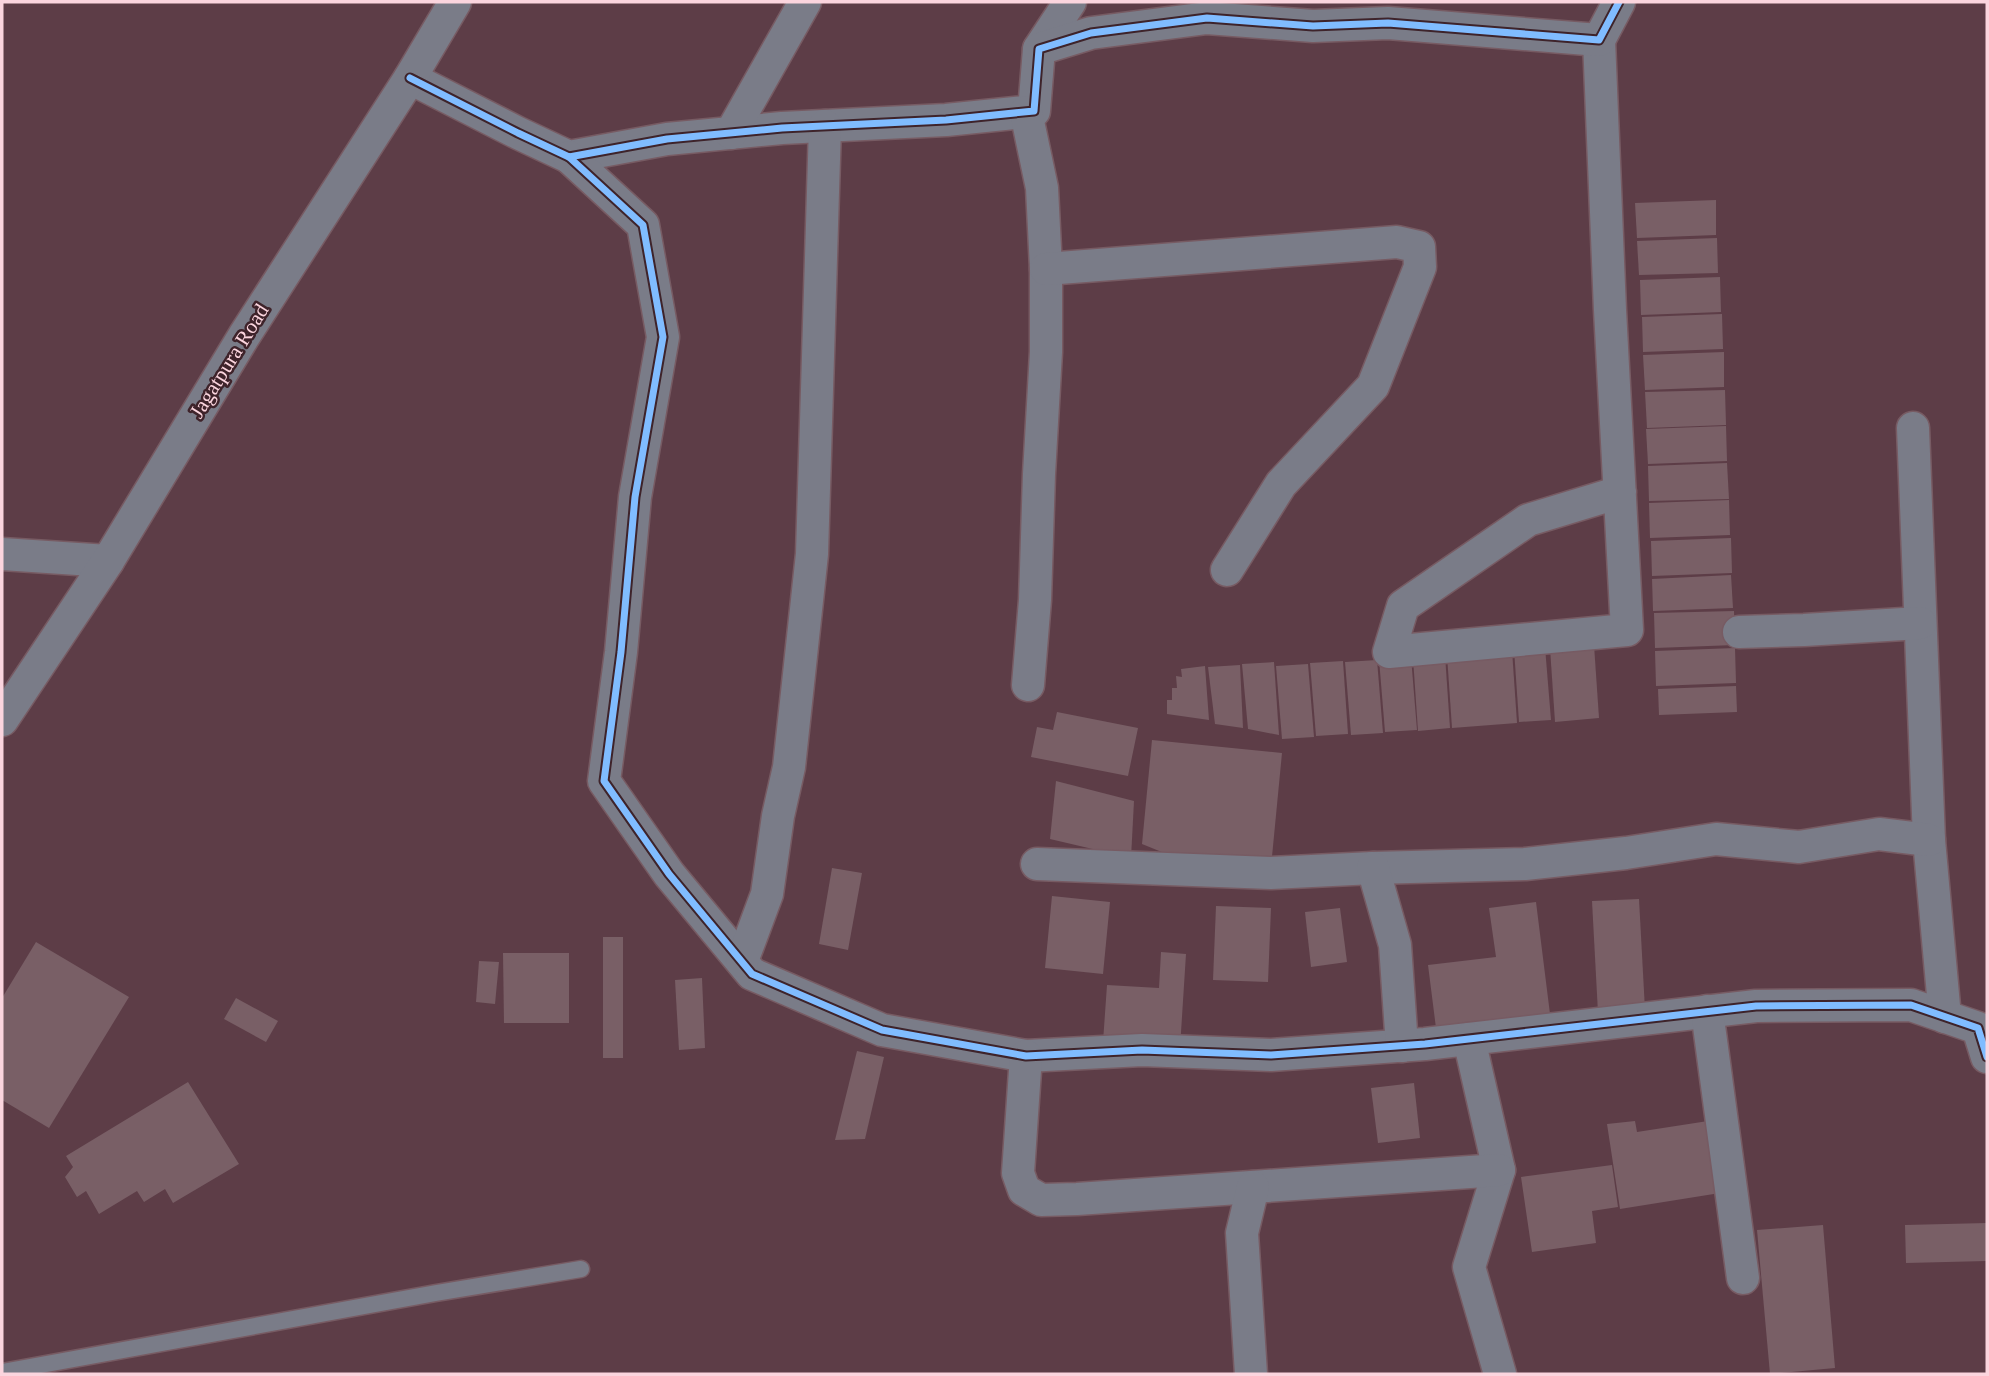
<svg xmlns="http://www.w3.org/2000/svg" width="1989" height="1376" viewBox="0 0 1989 1376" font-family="Georgia,serif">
  <rect width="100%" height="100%" fill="#5d3d47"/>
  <g fill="#795f66">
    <path d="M1716,200V235L1637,238L1635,203Z"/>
    <path d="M1717,238L1718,273L1639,275L1637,241Z"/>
    <path d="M1720,277L1721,312L1641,315L1640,280Z"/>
    <path d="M1722,314L1723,349L1643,352L1642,317Z"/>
    <path d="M1724,352V387L1645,390L1643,355Z"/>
    <path d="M1725,390L1726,425L1647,428L1645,392Z"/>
    <path d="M1726,426L1727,461L1648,464L1646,429Z"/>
    <path d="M1727,463L1729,499L1649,501L1648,466Z"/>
    <path d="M1729,500L1730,535L1650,538L1649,503Z"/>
    <path d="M1731,538L1732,573L1652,576L1651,541Z"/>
    <path d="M1731,575L1733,608L1653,611L1652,579Z"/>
    <path d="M1734,611L1735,645L1655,648L1654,613Z"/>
    <path d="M1594,645L1599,718L1555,722L1550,648Z"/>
    <path d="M1545,647L1551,720L1519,722L1514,649Z"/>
    <path d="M1735,648L1736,683L1656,686L1655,651Z"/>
    <path d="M1512,650L1517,723L1452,728L1447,655Z"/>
    <path d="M1445,655L1450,728L1418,731L1413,658Z"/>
    <path d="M1411,657L1417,730L1385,732L1379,659Z"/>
    <path d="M1377,660L1383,733L1351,735L1345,662Z"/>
    <path d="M1343,661L1348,734L1316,736L1310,663Z"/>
    <path d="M1274,662L1279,735L1248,729L1242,664Z"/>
    <path d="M1308,664L1314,737L1282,739L1276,666Z"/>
    <path d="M1240,665L1243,728L1215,724L1208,667Z"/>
    <path d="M1205,666L1209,720L1167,714V700H1172V688H1177L1176,676L1182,677L1181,669Z"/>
    <path d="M1736,686L1737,712L1659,715L1658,689Z"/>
    <path d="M1057,712L1138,728L1128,776L1031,757L1037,727L1053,730Z"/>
    <path d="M1152,740L1282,753L1271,867L1174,857L1142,844Z"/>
    <path d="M1056,781L1134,801L1131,858L1050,839Z"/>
    <path d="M832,868L862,873L848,950L819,944Z"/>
    <path d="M1052,896L1110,902L1103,974L1045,968Z"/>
    <path d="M1639,899L1645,1010L1598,1013L1592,901Z"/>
    <path d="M1536,902L1550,1014L1436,1028L1428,965L1496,957L1489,908Z"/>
    <path d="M1216,906L1271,908L1268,982L1213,980Z"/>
    <path d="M1340,908L1347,962L1311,967L1305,912Z"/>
    <rect x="603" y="937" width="20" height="121"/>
    <path d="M36,942L129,997L49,1128L2,1100V998Z"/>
    <path d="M1161,952L1186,954L1180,1048L1103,1042L1107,985L1159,988Z"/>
    <path d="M503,953H569V1023H504Z"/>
    <path d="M479,961L499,962L495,1004L476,1002Z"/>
    <path d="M702,978L705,1048L679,1050L675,980Z"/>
    <path d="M236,998L278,1021L266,1042L224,1019Z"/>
    <path d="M857,1051L884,1057L865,1139L835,1140Z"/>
    <path d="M188,1082L239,1164L173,1203L165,1189L144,1202L137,1191L99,1214L86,1191L77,1197L65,1177L73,1167L66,1156Z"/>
    <path d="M1414,1083L1420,1138L1378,1143L1371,1088Z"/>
    <path d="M1635,1121L1637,1132L1708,1121L1720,1193L1620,1209L1607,1124Z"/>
    <path d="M1612,1165L1618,1207L1592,1211L1596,1243L1532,1252L1521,1177Z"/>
    <path d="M1987,1223V1261L1906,1263L1905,1225Z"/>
    <path d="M1823,1225L1835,1368L1770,1374L1757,1230Z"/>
  </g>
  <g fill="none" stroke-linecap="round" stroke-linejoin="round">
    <defs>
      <path id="lane" d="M2,1372L436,1293L581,1269"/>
      <g id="street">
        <path d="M1599,40L1610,310L1627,630L1389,652L1403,606L1528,520L1620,492"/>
        <path d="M1039,49L1070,2"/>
        <path d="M410,78L518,133L569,157L667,139L782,128L946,120L1034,111L1039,49L1091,33L1207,18L1313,26L1388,23L1599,40L1619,2"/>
        <path d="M1026,112L1042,188L1046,269V352L1039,474L1035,600L1028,685"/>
        <path d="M731,133L805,2"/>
        <path d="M569,157L643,225L663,337L635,497L621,652L604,781L669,874L752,974L882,1030L1026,1056L1142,1050L1271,1055L1425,1044L1756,1006L1911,1005L1978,1028L1987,1057"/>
        <path d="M1046,269L1397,242L1419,247L1420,267L1373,386L1281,484L1227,570"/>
        <path d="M1913,428L1929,840L1945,1017"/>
        <path d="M2,554L108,561"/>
        <path d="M1739,632L1804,630L1920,623"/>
        <path d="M2,720L108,561L244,336L410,78L455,2"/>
        <path d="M1037,864L1271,873L1373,868L1525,864L1626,853L1716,839L1799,847L1879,834L1929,840"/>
        <path d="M1373,868L1395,945L1402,1046"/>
        <path d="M742,961L767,894L778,816L789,767L812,554L825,126"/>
        <path d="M1707,1011L1743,1278"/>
        <path d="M1469,1039L1499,1170L1469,1267L1500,1374"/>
        <path d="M1026,1056L1018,1173L1024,1190L1041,1200L1077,1199L1499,1170"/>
        <path d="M1251,1374L1242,1233L1253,1187"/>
      </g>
    </defs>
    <use href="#lane" stroke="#775b63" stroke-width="19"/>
    <use href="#street" stroke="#775b63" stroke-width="35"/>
    <use href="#lane" stroke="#7a7c88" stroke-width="16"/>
    <use href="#street" stroke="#7a7c88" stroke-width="32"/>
    <defs>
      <g id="cycleway">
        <path d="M410,78L518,133L569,157L667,139L782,128L946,120L1034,111L1039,49L1091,33L1207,18L1313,26L1388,23L1599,40L1619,2"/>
        <path d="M569,157L643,225L663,337L635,497L621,652L604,781L669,874L752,974L882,1030L1026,1056L1142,1050L1271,1055L1425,1044L1756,1006L1911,1005L1978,1028L1987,1057"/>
      </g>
    </defs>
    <use href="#cycleway" stroke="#3e232a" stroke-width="11"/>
    <use href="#cycleway" stroke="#80bcff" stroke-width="7"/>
  </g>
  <g text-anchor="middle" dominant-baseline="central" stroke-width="5" stroke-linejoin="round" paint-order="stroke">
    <g font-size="21" fill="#fbd5de" stroke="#3e232a">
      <text transform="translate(229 361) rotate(-58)">Jagatpura Road</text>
    </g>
  </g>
  <rect width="1989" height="1376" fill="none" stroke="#fbd5de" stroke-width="7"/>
</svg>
